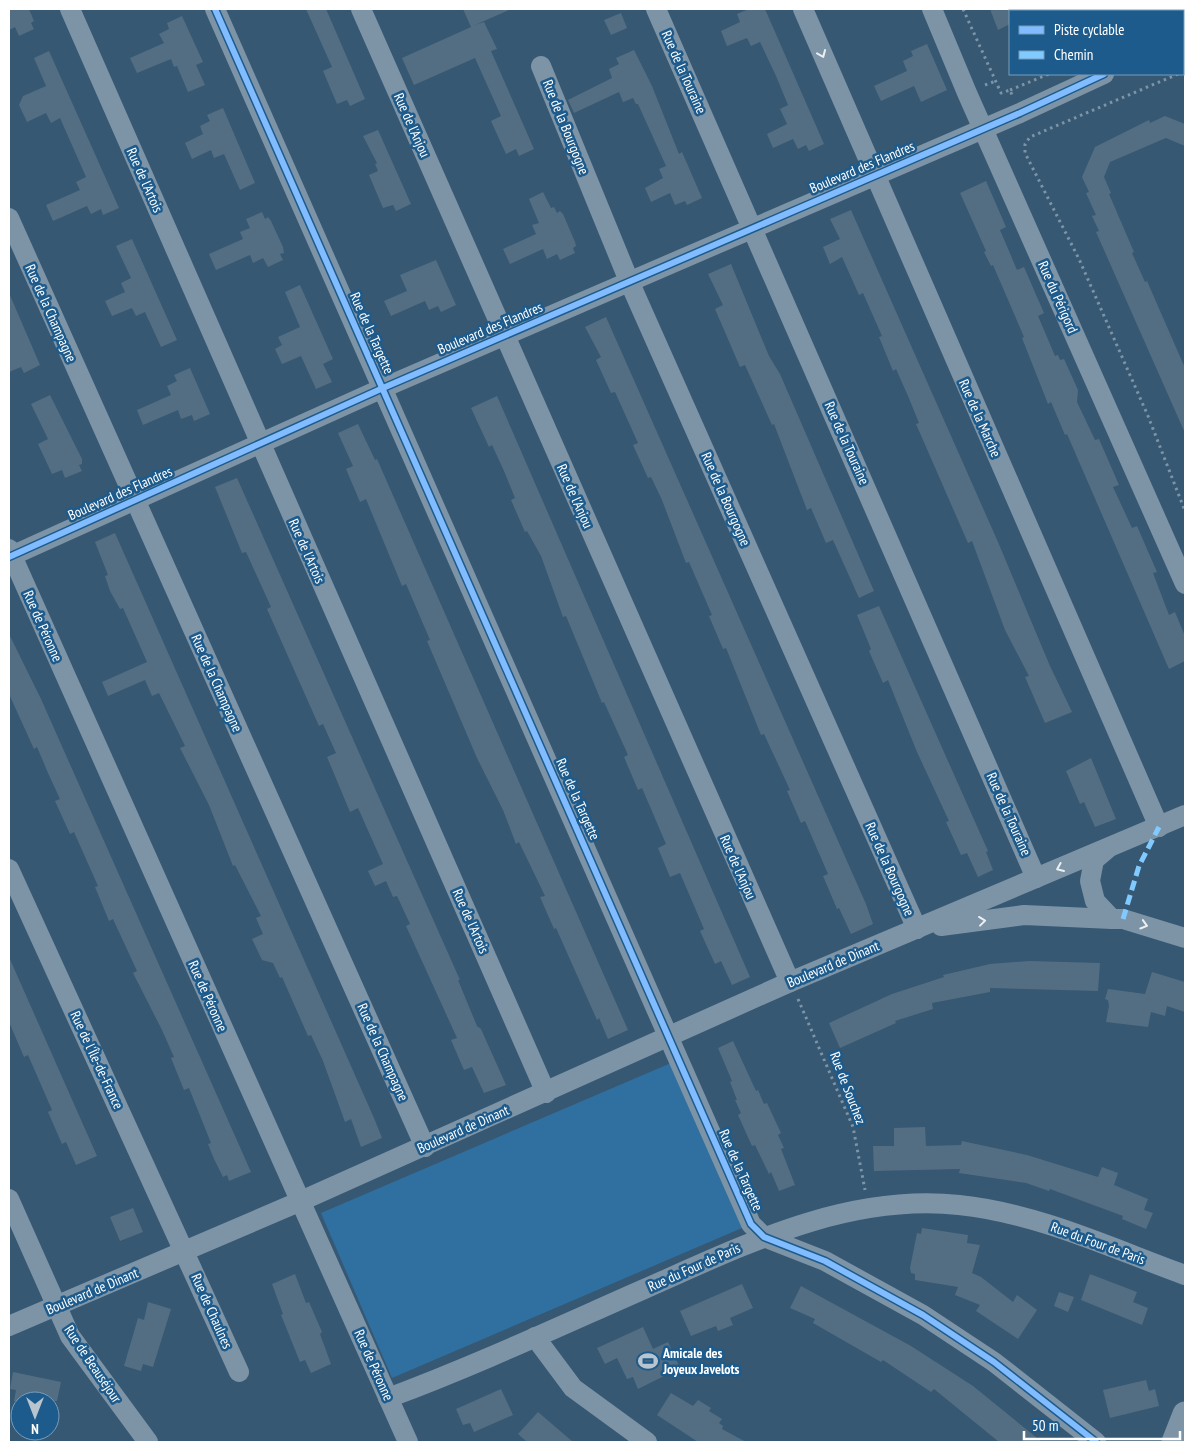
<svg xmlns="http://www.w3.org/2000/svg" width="1194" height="1451" viewBox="0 0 1194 1451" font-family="'PT Sans Narrow',sans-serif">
  <rect width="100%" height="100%" fill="#365873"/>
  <path fill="#2f70a1" d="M671,1063L742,1228L392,1378L321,1213Z"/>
  <g fill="#536e83">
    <path d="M9,9H29L34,21L31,23L34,29L19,36L15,27L9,30Z"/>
    <path d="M306,9H326L365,99L350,106L347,100L337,104L323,71L332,67Z"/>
    <path d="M463,9H511L475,25L484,22L497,49L491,51L534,149L519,156L516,149L506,154L491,121L501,116L475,58L414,85L402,58L471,27Z"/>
    <path d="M749,9H765L824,144L809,151L806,145L798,149L793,139L773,148L767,134L787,124L780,109L788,105L776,76L760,42L751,46L747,38L727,46L721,31L740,22L737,14Z"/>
    <path d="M990,9H1010V24L998,30Z"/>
    <path d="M621,13L627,28L611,35L604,20Z"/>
    <path d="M182,16L203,62L196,65L205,85L188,92L177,66L174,67L171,59L137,73L130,58L164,43L159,34L169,29L167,23Z"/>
    <path d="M927,44L947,90L921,102L914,86L881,101L874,86L907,71L903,61L913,56L911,51Z"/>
    <path d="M634,50L652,86L679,154L682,152L702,198L687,205L685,201L675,205L670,193L651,202L645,188L663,178L659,169L666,166L638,104H636L633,98L623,102L619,92L574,113L568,100L612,78L609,69L619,64L616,58Z"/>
    <path d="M49,51L119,208L103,215L101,209L91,214L87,206L53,221L46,205L80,190L76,182L86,177L60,118L51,123L46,113L27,122L19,105L23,96L46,86L34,58Z"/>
    <path d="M223,108L255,183L240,190L224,154L214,158L211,150L192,159L185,143L203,134L200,126L210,121L207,115Z"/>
    <path d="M1165,116L1185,124V146L1166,138L1110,162L1104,177L1111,193L1109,194L1134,252L1132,253L1145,282L1147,281L1185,368V433L1096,232L1099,231L1092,216L1096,215L1086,193L1089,192L1082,177L1095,147L1149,120L1150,123Z"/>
    <path d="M378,130L411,204L396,211L393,205L383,208L369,175L378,171L375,164L377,163L363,136Z"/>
    <path d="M986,181L1006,227L1000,230L1009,251L1017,270L1024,267L1044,313L1038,316L1047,337L1055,356L1058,355L1060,360L1064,359L1078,390L1077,402L1095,440L1099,439L1119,485L1113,487L1132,528L1137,526L1157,572L1153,573L1169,615L1175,612L1185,636V661L1169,669L1067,434L1065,435L1051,402L1048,404L1022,338L1024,337L993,265L991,266L984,252L986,251L960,193Z"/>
    <path d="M543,192L551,208L554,207L557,213L560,211L563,214L575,242L576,246L573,248L575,253L560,260L557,254L547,259L543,249L510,264L503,249L536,234L532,225L539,223L529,199Z"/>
    <path d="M851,210L998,542L1050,666L1072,712L1045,723L1025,677L1029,676L1005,630L972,541L968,543L916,424L919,423L908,396L896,369L893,371L879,337L882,336L863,293L859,295L842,257L830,264L823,247L840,239L830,219Z"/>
    <path d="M262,212L265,219L268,217L271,221L283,247L284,253L280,254L283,260L268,267L263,258L253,263L250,255L216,270L209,254L243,239L240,232L250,228L246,219Z"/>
    <path d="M132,239L177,340L161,347L145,312L136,316L132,308L112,316L105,301L125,292L121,283L131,278L116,246Z"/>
    <path d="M436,260L456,305L441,312L438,306L429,310L425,301L391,316L384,301L407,291L400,275Z"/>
    <path d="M731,264L769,356L780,374L874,591L859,598L833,540L826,543L811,508L807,510L774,424L772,425L745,365L740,367L715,309L723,305L708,274Z"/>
    <path d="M300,285L333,359L323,364L332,382L316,389L301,356L282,364L275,349L282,345L278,337L300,327L285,292Z"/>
    <path d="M9,293L40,365L24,373L21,367L9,372Z"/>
    <path d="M606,317L866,904L873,924L851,934L839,908L837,909L823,876L828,874L805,821L801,823L787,791L790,790L764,734L761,735L726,648L723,649L709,616L712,615L689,562L686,563L662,500L651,477L648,478L633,445L638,443L615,392L611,393L596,360L601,357L585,327Z"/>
    <path d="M190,368L210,414L194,421L192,415L181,419L178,410L143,425L137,410L171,395L167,386L177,381L174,375Z"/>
    <path d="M50,395L82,459V464L79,465L82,471L65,478L62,470L52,474L38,444L48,439L31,404Z"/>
    <path d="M497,396L750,977L732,985L721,961L715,964L700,931L704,929L680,873L670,877L658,848L666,844L642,788L638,790L624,757L628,755L604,702L602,703L566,616L563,617L541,556L527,531L525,532L511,500L515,498L504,471L492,445L489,447L471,408Z"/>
    <path d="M358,424L375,460L377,459L628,1030L608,1039L599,1018L597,1020L556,928L554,929L540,897L545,896L519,842L516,844L503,810L477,758L427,641L430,640L406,584L402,586L366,499L360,502L346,469L353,466L338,433Z"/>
    <path d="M237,478L460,980H458L477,1026L481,1029L506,1085L484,1093L472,1067L464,1070L451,1040L457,1038L406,926L410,924L397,896L393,897L386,881L375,886L368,871L383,864L358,808L350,812L327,757L336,753L323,724L319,726L267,609L271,607L246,552L242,553L215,487Z"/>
    <path d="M115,533L374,1118L382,1138L361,1147L351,1119L345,1122L323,1061L311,1035L308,1036L282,977L280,978L273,963L262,960L252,939L263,934L256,918L261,916L235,865L233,866L209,805L180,748L185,746L159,693L152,696L145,680L108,696L102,682L147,662L123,608L120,609L110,591L105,576L108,575L95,542Z"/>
    <path d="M879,606L988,851L986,852L993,870L978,877L967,853L961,855L946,822L949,821L917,752L888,680L883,683L869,651L871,649L857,615Z"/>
    <path d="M9,634L41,699L251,1172L229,1181L227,1175L223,1177L214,1159L208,1144L211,1143L189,1088L184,1090L171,1058L174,1057L162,1030L133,973L137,971L113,919L109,921L95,887L98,886L74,832L70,834L55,801L60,799L48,773L37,747L34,749L9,694Z"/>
    <path d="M1091,758L1116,819L1095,827L1084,802L1080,804L1066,771Z"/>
    <path d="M9,957L97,1156L76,1165L66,1142L62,1144L48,1112L52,1110L28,1055L24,1057L9,1022Z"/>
    <path d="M1029,961L1100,963L1098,991L990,988V992L932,1003L933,1009L895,1021L896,1023L840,1048L829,1023L892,994L944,977L943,975L990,964Z"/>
    <path d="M1152,972L1185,982V1012L1167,1006L1165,1016L1151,1012L1148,1027L1106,1022L1109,1006L1108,1000L1105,999L1108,989L1145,994Z"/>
    <path d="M733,1041L756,1091L758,1090L764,1104L767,1103L781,1133L778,1135L784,1148L781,1149L795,1185L779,1191L771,1172L769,1174L755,1145L752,1146L738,1115L741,1113L735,1100H737L730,1082L732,1081L718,1048Z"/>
    <path d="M925,1127L926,1146L961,1145L962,1141L1027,1155L1098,1177L1102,1167L1118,1173L1114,1185L1148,1199L1144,1210L1153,1213L1146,1229L1122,1219L1123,1216L1050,1189L1049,1191L1026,1183L959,1173L960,1169L874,1171L873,1146H894V1128Z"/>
    <path d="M133,1208L143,1232L120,1241L110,1217Z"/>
    <path d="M922,1228L968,1235L967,1243L980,1245L972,1273L981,1277L1013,1302L1017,1295L1037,1310L1018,1339L976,1311L980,1305L955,1295L958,1287L915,1280V1274L911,1273L910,1268L917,1233L921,1234Z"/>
    <path d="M295,1274L306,1303L309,1302L322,1332L320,1334L331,1364L311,1373L305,1360L300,1362L281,1315L283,1314L272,1284Z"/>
    <path d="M1090,1274L1137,1292L1133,1302L1148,1308L1142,1325L1081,1300Z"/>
    <path d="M742,1284L753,1308L730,1318L733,1325L718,1331L716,1326L691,1336L680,1311Z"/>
    <path d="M801,1286L911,1346L973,1386L1042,1442H999L934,1389L931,1392L883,1360L881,1362L813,1323L815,1319L790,1308Z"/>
    <path d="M1059,1292L1074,1297L1068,1312L1054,1306Z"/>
    <path d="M148,1302L171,1309L153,1367L143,1364L141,1371L124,1366L138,1318L144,1320Z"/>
    <path d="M643,1327L653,1349L668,1342L680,1368L638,1389L633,1377L627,1379L617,1358L605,1364L597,1348Z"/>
    <path d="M13,1372L61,1382L57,1401H14L16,1390L10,1389Z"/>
    <path d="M1146,1380L1149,1391L1155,1389L1159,1406L1110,1418L1103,1390Z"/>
    <path d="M501,1389L513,1415L474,1432L470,1423L463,1425L456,1409Z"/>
    <path d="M671,1393L693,1406L698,1400L711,1408L709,1411L722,1419L719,1423L723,1426L722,1429L746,1442H698L657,1415Z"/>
    <path d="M538,1412L573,1442H527L518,1434Z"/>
  </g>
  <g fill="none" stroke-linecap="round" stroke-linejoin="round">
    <g stroke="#7d94a7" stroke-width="3" stroke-dasharray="2.5 4" stroke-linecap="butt">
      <path d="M963,9L1001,93L1010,90L1012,95"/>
      <path d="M1183,72L1185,71"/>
      <path d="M1178,74L1030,137L1025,144V153L1079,259L1148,416L1185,511"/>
      <path d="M985,85L996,81"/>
      <path d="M1010,90L1049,74"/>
      <path d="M798,999L853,1127L865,1190"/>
    </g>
    <g stroke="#7d94a7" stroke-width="20">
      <path d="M70,9L546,1093"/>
      <path d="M215,9L751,1224L764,1237L825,1261L923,1315L994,1362L1096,1442"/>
      <path d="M361,9L790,982"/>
      <path d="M656,9L1036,878"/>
      <path d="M803,9L1159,827"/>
      <path d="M932,9L967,93L1185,584"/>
      <path d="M1183,9L1185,13"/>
      <path d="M1154,11L1155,9"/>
      <path d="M541,66L629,281L917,929"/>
      <path d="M9,218L425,1147"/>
      <path d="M9,549L408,1442"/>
      <path d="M9,557L383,388L1020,113L1104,74"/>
      <path d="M1107,849L1094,860L1090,881L1095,901L1112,919"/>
      <path d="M9,869L239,1372"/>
      <path d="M941,926L1024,915L1112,919H1123L1185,938"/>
      <path d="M9,1199L70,1336L148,1442"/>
      <path d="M9,1326L301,1201L790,982L1185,815"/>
      <path d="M535,1337L573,1388L647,1442"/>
      <path d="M388,1398C474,1366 558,1327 642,1290C742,1246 846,1193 959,1205C1037,1213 1111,1248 1185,1275"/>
    </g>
    <path stroke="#7d94a7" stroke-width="25" d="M1174,1442L1185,1414"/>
    <path stroke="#80caff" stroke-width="5" stroke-dasharray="10 5" stroke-linecap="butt" d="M1123,919L1139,866L1159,827"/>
    <defs>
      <g id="cycleway">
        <path d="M215,9L751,1224L764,1237L825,1261L923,1315L994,1362L1096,1442"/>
        <path d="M9,557L383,388L1020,113L1104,74"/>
      </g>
    </defs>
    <use href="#cycleway" stroke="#1d5b8c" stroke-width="9"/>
    <use href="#cycleway" stroke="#80bcff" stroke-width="6"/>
  </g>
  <defs><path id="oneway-chevron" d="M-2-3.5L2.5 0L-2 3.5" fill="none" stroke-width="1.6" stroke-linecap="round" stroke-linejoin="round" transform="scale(1.25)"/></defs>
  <g stroke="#eceff2">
    <use href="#oneway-chevron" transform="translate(822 54) rotate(67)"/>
    <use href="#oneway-chevron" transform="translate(1060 868) rotate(157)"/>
    <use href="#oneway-chevron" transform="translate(982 921) rotate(-7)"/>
    <use href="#oneway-chevron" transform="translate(1144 925) rotate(17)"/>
  </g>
  <defs>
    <symbol id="stadium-bare" viewBox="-9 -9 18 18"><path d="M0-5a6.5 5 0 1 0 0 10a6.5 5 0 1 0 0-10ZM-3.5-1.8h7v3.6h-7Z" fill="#b9c5ce" stroke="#1d5b8c" stroke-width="2.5" paint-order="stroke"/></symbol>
  </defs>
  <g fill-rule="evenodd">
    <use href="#stadium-bare" x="634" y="1347" width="28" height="28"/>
  </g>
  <g text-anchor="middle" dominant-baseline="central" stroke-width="5" stroke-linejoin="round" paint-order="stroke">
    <g font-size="14" fill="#fff" stroke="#1d5b8c">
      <text transform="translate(684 72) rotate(66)">Rue de la Touraine</text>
      <text transform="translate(412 125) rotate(66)">Rue de l'Anjou</text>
      <text transform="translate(566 127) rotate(68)">Rue de la Bourgogne</text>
      <text transform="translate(862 167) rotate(-23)">Boulevard des Flandres</text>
      <text transform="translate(145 180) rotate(66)">Rue de l'Artois</text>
      <text transform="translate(1058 297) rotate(66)">Rue du Périgord</text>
      <text transform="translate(51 313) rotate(66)">Rue de la Champagne</text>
      <text transform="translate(490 328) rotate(-23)">Boulevard des Flandres</text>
      <text transform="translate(372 333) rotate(66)">Rue de la Targette</text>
      <text transform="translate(980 418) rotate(66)">Rue de la Marche</text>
      <text transform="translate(847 443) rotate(66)">Rue de la Touraine</text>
      <text transform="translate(120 493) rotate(-24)">Boulevard des Flandres</text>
      <text transform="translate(575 496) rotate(66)">Rue de l'Anjou</text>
      <text transform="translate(726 499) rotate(66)">Rue de la Bourgogne</text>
      <text transform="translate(307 551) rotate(66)">Rue de l'Artois</text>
      <text transform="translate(43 626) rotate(66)">Rue de Péronne</text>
      <text transform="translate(217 683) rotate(66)">Rue de la Champagne</text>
      <text transform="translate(578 799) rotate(66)">Rue de la Targette</text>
      <text transform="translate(1009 814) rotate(66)">Rue de la Touraine</text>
      <text transform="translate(738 867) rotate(66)">Rue de l'Anjou</text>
      <text transform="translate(890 869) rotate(66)">Rue de la Bourgogne</text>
      <text transform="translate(471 921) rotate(66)">Rue de l'Artois</text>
      <text transform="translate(833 964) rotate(-23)">Boulevard de Dinant</text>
      <text transform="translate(208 996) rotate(66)">Rue de Péronne</text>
      <text transform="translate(383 1052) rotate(66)">Rue de la Champagne</text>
      <text transform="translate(97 1060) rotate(65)">Rue de l'Île-de-France</text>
      <text transform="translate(848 1088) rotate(69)">Rue de Souchez</text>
      <text transform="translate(463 1129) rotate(-24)">Boulevard de Dinant</text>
      <text transform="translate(741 1170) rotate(66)">Rue de la Targette</text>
      <text transform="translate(1098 1243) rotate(20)">Rue du Four de Paris</text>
      <text transform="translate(694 1267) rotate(-24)">Rue du Four de Paris</text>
      <text transform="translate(92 1291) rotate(-23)">Boulevard de Dinant</text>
      <text transform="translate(212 1311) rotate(66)">Rue de Chaulnes</text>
      <text transform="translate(93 1364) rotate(56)">Rue de Beauséjour</text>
      <text transform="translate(374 1365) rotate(66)">Rue de Péronne</text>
    </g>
    <g font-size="14" font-weight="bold" fill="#fff" stroke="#1d5b8c" text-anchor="start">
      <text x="663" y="1353">Amicale des<tspan x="663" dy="16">Joyeux Javelots</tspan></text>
    </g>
  </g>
  <rect width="1194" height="1451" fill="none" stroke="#ffffff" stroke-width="20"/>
  <rect x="1009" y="10" width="175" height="65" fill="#1d5b8c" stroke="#779dba"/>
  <rect x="1019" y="26" width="25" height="8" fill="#80bcff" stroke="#779dba"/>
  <text x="1054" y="35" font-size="15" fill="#ffffff">Piste cyclable</text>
  <rect x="1019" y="51" width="25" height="8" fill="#80caff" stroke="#779dba"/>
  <text x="1054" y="60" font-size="15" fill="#ffffff">Chemin</text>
  <g transform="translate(35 1416) rotate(180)"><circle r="24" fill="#1d5b8c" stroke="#779dba"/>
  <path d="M0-4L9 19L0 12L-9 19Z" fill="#b9c5ce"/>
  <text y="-8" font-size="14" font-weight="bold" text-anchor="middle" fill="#ffffff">N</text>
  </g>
  <path d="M1024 1431v8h156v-8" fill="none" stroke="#ffffff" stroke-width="2.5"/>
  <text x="1032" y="1431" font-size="15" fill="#ffffff" stroke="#1d5b8c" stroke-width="4" paint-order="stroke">50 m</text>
</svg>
